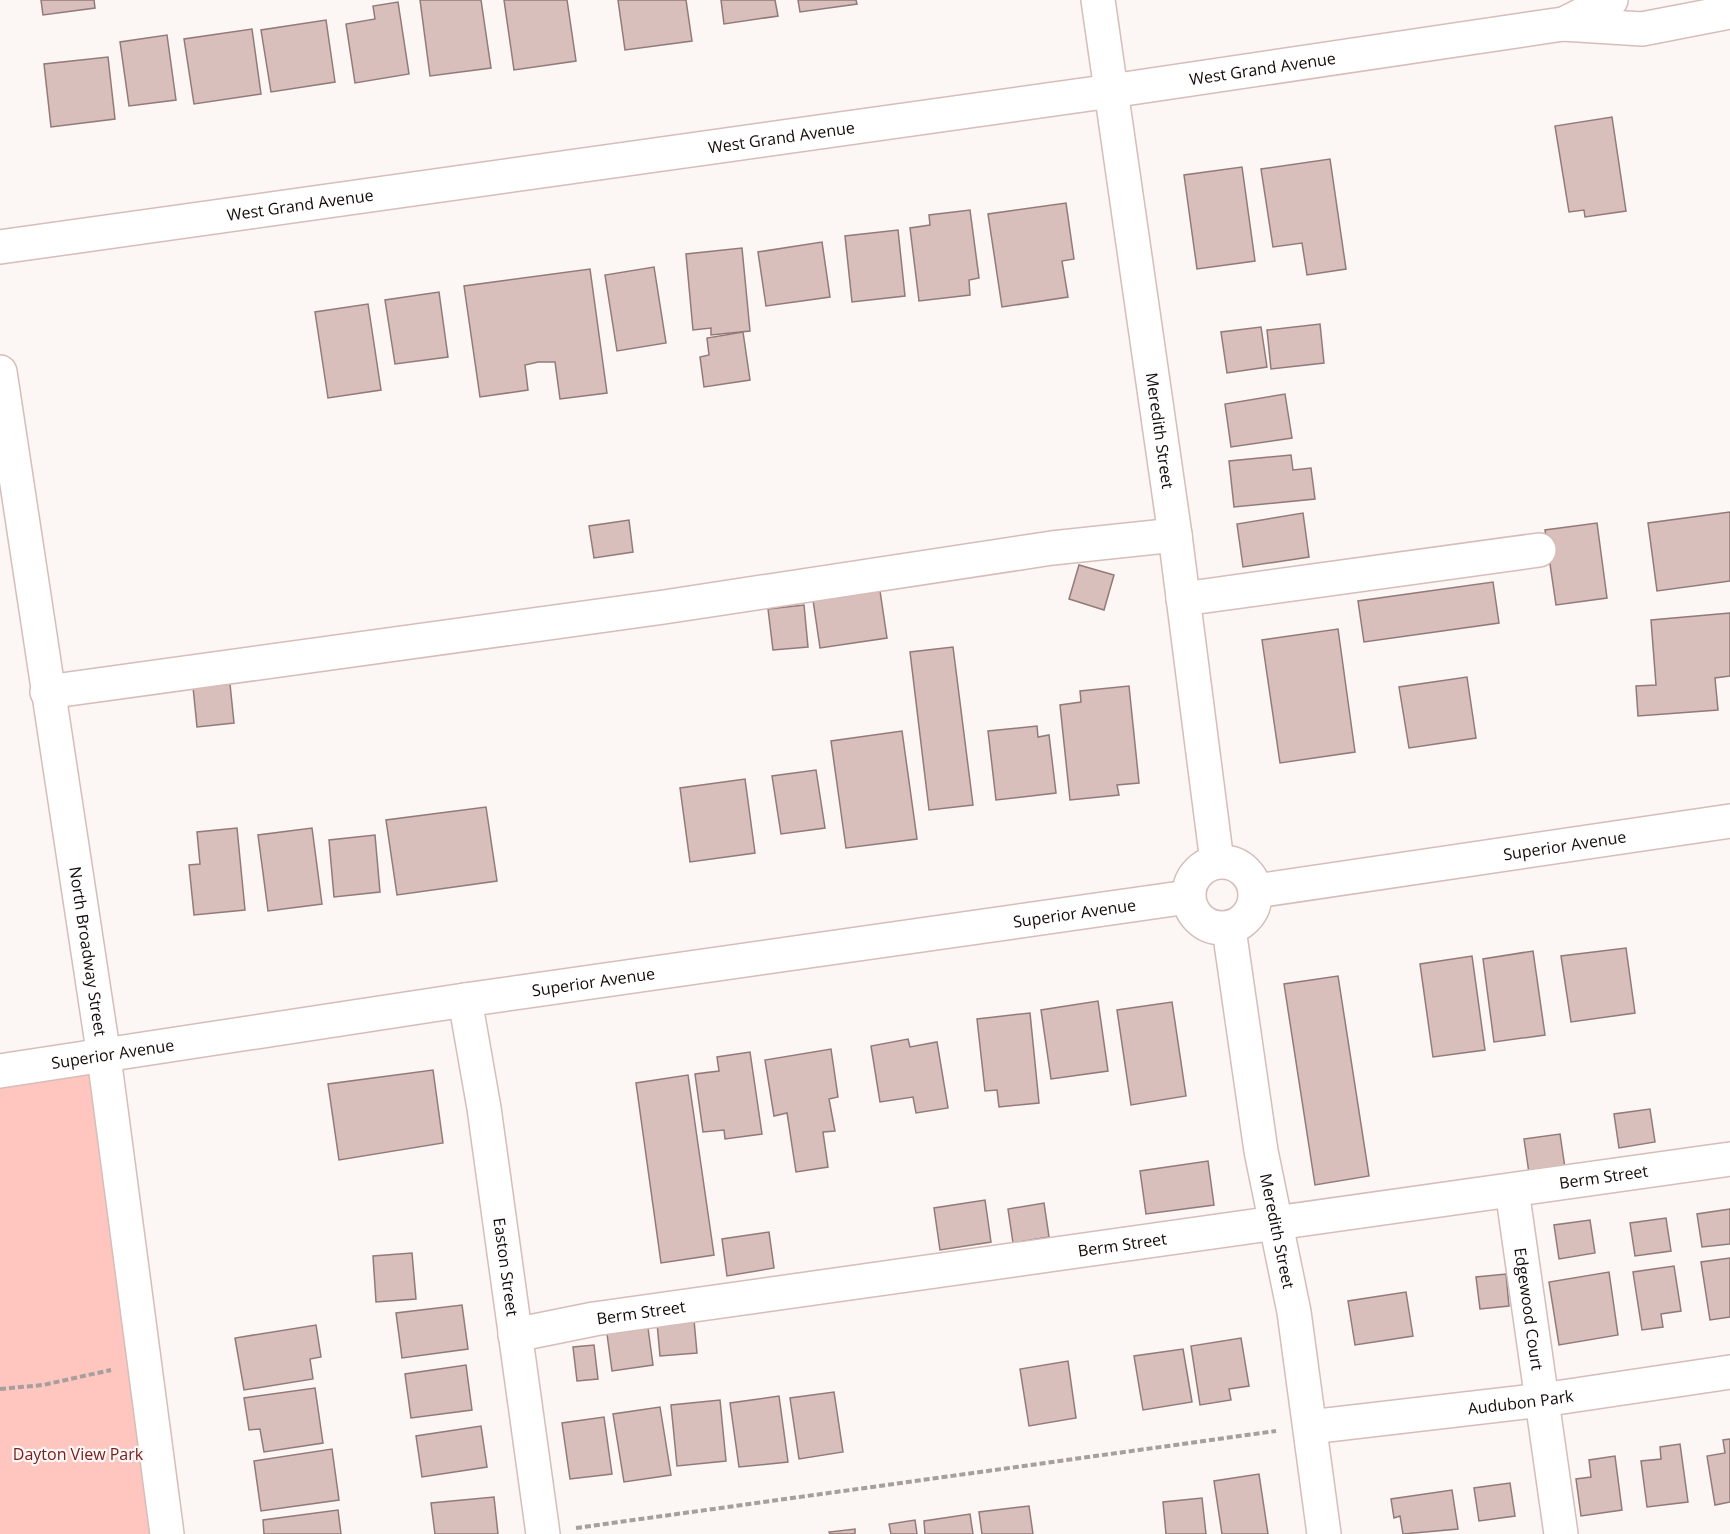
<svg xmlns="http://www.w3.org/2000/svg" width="1730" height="1534" viewBox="0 0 1730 1534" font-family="'Open Sans',sans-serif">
  <rect width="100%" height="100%" fill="#fcf6f5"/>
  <path fill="#fec6bf" d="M104,1057L167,1534H0V1071Z"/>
  <g fill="#d8bfbc" stroke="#927a78" stroke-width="1.5">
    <path d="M41,0H94L95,8L43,15Z"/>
    <path d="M420,0H481L491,68L430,76Z"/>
    <path d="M504,0H567L576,61L514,70Z"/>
    <path d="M618,0H686L692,41L625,50Z"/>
    <path d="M721,0H775L778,16L724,24Z"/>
    <path d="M798,0H856L857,4L800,12Z"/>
    <path d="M398,2L409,74L355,83L346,24L375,19L373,6Z"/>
    <path d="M326,20L335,82L271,92L261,30Z"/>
    <path d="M252,29L261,94L194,104L184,39Z"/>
    <path d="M167,35L176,100L129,106L120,42Z"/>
    <path d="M108,57L115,119L51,127L44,64Z"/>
    <path d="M1612,117L1626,211L1585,217L1584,210L1569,212L1555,126Z"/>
    <path d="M1330,159L1346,269L1307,275L1302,243L1273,247L1261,169Z"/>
    <path d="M1242,167L1255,261L1197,269L1184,175Z"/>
    <path d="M1066,203L1074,259L1062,261L1068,297L1002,307L988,214Z"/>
    <path d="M970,210L979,278L969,280L970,295L919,301L910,228L930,225L929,215Z"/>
    <path d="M898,230L905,296L852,302L845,236Z"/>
    <path d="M822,242L830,297L766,306L758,252Z"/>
    <path d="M742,248L750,331L711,335V328L693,330L686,254Z"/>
    <path d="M654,267L666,343L617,351L605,275Z"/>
    <path d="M590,269L607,393L560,399L555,362H538L525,365L528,390L480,397L464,286Z"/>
    <path d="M439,292L448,357L395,364L385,300Z"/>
    <path d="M368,304L381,390L328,398L315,312Z"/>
    <path d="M1320,324L1324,363L1271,369L1267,330Z"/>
    <path d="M1261,327L1267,367L1227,373L1221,332Z"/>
    <path d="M743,332L750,380L704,387L700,357L709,355L707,338Z"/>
    <path d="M1285,394L1292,438L1231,447L1225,404Z"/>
    <path d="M1291,455L1293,470L1311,468L1315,499L1234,507L1229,461Z"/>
    <path d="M1730,512V581L1657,591L1648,523Z"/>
    <path d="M1303,513L1309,557L1243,567L1237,524Z"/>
    <path d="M629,520L633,552L594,558L589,526Z"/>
    <path d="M1597,523L1607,598L1556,605L1545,530Z"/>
    <path d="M1079,565L1114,575L1104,610L1069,599Z"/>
    <path d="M1493,582L1499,623L1364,642L1358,601Z"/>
    <path d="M880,591L887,638L820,648L813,600Z"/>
    <path d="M804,605L808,647L773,650L768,609Z"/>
    <path d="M1730,613V676L1715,678L1718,710L1638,716L1636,686L1656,685L1651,620Z"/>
    <path d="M1338,629L1355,752L1280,763L1262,640Z"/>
    <path d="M953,647L973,805L929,810L910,652Z"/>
    <path d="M1467,677L1476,738L1409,748L1399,687Z"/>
    <path d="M230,684L234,723L197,727L193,687Z"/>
    <path d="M1129,686L1139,783L1117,785L1119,795L1070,800L1060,705L1081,702L1080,691Z"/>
    <path d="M1037,726L1038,737L1049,735L1056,793L996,800L988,731Z"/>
    <path d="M902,731L917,839L846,848L831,741Z"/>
    <path d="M816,770L825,828L781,834L772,776Z"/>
    <path d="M745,779L755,853L690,862L680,788Z"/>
    <path d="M486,807L497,881L397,895L386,820Z"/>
    <path d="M237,828L245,910L194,915L189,865L200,864L197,832Z"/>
    <path d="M312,828L322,904L268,911L258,835Z"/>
    <path d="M375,835L380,892L334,897L329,840Z"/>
    <path d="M1626,948L1635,1013L1571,1022L1561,956Z"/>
    <path d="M1533,951L1545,1035L1494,1042L1483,959Z"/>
    <path d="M1472,956L1485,1050L1433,1057L1420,964Z"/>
    <path d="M1338,976L1369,1176L1315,1185L1284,984Z"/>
    <path d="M1098,1001L1108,1071L1051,1079L1041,1010Z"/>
    <path d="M1172,1002L1186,1096L1131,1105L1117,1010Z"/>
    <path d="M1030,1013L1039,1103L999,1107L997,1090L985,1091L977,1019Z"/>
    <path d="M908,1039L910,1047L937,1042L948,1108L916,1113L913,1097L880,1102L871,1046Z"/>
    <path d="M831,1049L838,1097L829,1099L835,1131L823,1132L828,1167L796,1172L787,1113L774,1116L765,1060Z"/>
    <path d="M750,1052L762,1134L725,1139L724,1130L703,1132L695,1074L719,1071L717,1057Z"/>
    <path d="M433,1070L443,1143L339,1160L328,1084Z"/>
    <path d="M688,1075L714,1255L661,1263L636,1083Z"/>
    <path d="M1650,1109L1655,1142L1619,1148L1614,1114Z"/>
    <path d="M1560,1134L1565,1168L1529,1173L1524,1139Z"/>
    <path d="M1208,1161L1214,1205L1146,1214L1140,1171Z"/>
    <path d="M985,1200L991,1242L940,1250L934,1208Z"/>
    <path d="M1044,1203L1049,1237L1013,1243L1008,1209Z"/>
    <path d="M1730,1209V1244L1702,1247L1697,1214Z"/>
    <path d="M1666,1218L1671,1251L1635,1256L1630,1223Z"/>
    <path d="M1590,1220L1595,1253L1559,1259L1554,1225Z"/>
    <path d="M769,1232L774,1268L727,1276L722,1239Z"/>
    <path d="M412,1253L416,1299L376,1302L373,1256Z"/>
    <path d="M1730,1258V1317L1710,1320L1701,1262Z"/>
    <path d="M1674,1266L1681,1311L1661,1314L1663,1327L1642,1330L1633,1272Z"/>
    <path d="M1609,1272L1618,1335L1559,1345L1549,1282Z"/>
    <path d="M1506,1274L1509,1306L1480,1309L1476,1277Z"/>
    <path d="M1406,1292L1413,1336L1355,1345L1348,1301Z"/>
    <path d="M462,1305L468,1349L402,1358L396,1313Z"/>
    <path d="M694,1320L697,1353L660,1356L657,1323Z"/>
    <path d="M316,1325L321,1357L310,1359L313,1379L244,1390L235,1338Z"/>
    <path d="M648,1328L653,1365L612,1371L607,1334Z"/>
    <path d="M1241,1338L1249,1386L1229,1389L1231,1400L1200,1405L1191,1346Z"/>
    <path d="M594,1345L598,1379L577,1381L573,1347Z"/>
    <path d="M1183,1349L1192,1402L1143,1410L1134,1356Z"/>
    <path d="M1068,1361L1076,1418L1029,1426L1020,1369Z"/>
    <path d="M466,1365L472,1410L411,1418L405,1374Z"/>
    <path d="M315,1388L323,1443L264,1452L260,1429L249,1430L244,1398Z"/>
    <path d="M834,1392L843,1452L799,1459L790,1398Z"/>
    <path d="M779,1396L788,1462L739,1467L730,1403Z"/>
    <path d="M720,1400L726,1461L677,1466L671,1405Z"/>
    <path d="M660,1407L671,1475L624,1482L613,1414Z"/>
    <path d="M604,1417L612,1474L570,1479L562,1423Z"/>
    <path d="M481,1426L487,1467L422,1477L416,1436Z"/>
    <path d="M1730,1439V1502L1715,1505L1707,1456L1725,1453L1723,1440Z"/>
    <path d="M1680,1444L1688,1502L1647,1507L1641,1461L1661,1459L1660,1447Z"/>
    <path d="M332,1449L339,1500L261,1511L254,1461Z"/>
    <path d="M1615,1456L1622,1510L1581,1516L1576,1479L1591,1477L1589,1460Z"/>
    <path d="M1259,1474L1268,1534H1222L1214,1481Z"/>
    <path d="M1510,1483L1515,1516L1479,1521L1474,1488Z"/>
    <path d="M1452,1490L1458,1529L1403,1534L1400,1516L1394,1518L1391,1499Z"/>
    <path d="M494,1497L498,1534H435L431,1503Z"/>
    <path d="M1202,1498L1206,1534H1166L1163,1502Z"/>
    <path d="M1029,1506L1033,1534H982L979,1512Z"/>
    <path d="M338,1510L341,1534H264L263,1520Z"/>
    <path d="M970,1514L973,1534H925L924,1521Z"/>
    <path d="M915,1520L917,1534H891L889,1524Z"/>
    <path d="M855,1529V1534H830L829,1532Z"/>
  </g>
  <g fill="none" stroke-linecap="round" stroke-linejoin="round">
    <defs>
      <g id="minor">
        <path id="s1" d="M1098,0L1175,535L1217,862"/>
        <path d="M1564,24L1611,0"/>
        <path id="s2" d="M0,247L1111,91L1563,24L1642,29L1730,12"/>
        <path id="s3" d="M0,372L104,1057L167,1534"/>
        <path d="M1183,599L1539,550"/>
        <path d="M47,692L664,607L1052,548L1175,535"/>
        <circle cx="1222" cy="895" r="33"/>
        <path id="s4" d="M1256,891L1730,821"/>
        <path id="s5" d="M1229,929L1261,1151L1294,1312L1324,1534"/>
        <path id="s6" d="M465,1000L484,1108L543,1534"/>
        <path id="s7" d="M0,1071L465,1000L1188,897"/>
        <path id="s8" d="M1512,1190L1561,1534"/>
        <path id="s9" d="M515,1335L594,1319L1730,1159"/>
        <path id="s10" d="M1310,1427L1542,1400L1730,1372"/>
      </g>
    </defs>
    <use href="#minor" stroke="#d6bdb9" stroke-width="36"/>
    <g stroke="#a69f9e" stroke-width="4" stroke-dasharray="6 3" stroke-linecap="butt">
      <path d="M0,1389L43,1385L111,1370"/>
      <path d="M576,1528L1276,1431"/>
    </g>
    <use href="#minor" stroke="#fff" stroke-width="33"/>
  </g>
  <g text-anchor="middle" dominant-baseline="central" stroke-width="4.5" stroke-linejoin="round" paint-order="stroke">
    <g font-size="16" fill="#130b0a" stroke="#fcf6f5">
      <text stroke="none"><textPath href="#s2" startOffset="1275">West Grand Avenue</textPath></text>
      <text stroke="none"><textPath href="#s2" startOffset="789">West Grand Avenue</textPath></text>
      <text stroke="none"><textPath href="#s2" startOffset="303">West Grand Avenue</textPath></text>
      <text stroke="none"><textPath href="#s1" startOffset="435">Meredith Street</textPath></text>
      <text stroke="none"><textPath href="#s4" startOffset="312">Superior Avenue</textPath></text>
      <text stroke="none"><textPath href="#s7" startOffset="1086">Superior Avenue</textPath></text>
      <text stroke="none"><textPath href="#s3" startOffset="586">North Broadway Street</textPath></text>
      <text stroke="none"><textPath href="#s7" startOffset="600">Superior Avenue</textPath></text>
      <text stroke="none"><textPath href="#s7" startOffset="114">Superior Avenue</textPath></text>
      <text stroke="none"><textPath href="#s9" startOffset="1100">Berm Street</textPath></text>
      <text stroke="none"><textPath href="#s5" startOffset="306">Meredith Street</textPath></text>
      <text stroke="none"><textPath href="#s9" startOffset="614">Berm Street</textPath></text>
      <text stroke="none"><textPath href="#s6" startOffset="270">Easton Street</textPath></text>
      <text stroke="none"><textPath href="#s8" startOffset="120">Edgewood Court</textPath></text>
      <text stroke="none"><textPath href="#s9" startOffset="128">Berm Street</textPath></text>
      <text stroke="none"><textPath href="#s10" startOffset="212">Audubon Park</textPath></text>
    </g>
    <g font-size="16" fill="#77201e" stroke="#fcf6f5">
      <text x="78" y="1454">Dayton View Park</text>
    </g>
  </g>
</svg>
